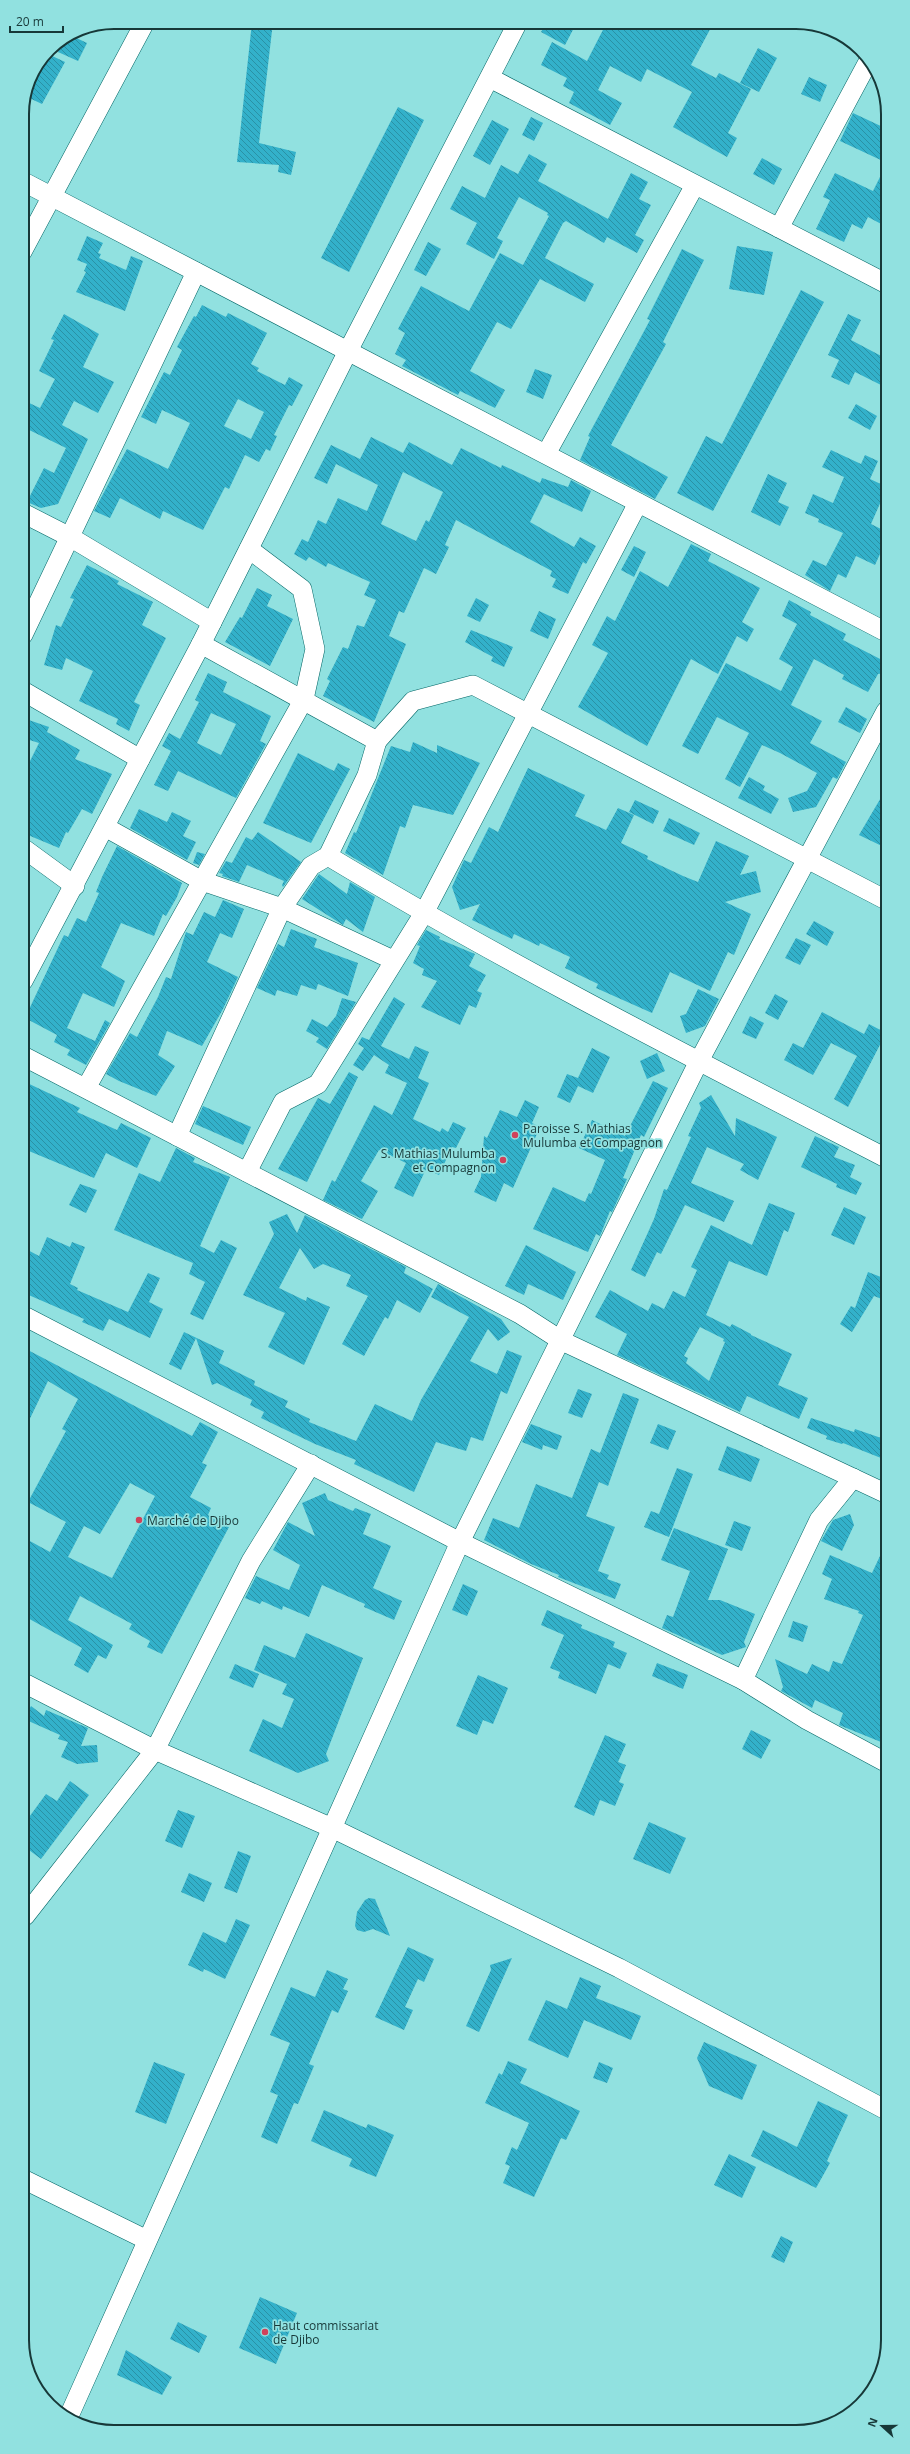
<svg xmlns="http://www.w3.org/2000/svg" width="910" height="2454" viewBox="0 0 910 2454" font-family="'Open Sans',sans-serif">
  <defs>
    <pattern id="building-back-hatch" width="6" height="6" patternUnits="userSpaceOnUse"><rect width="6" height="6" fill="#33b1ca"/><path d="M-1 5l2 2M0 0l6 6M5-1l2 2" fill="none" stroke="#2a91a5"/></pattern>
  </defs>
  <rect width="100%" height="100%" fill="#91e1e0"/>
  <g fill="url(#building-back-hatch)" fill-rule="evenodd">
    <path d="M252,22H273L259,143L296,152L291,175L278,172L279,165L237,162Z"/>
    <path d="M547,22H577L565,45L541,32Z"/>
    <path d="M607,22H714L691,65L716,78L719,73L751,89L728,133L737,138L727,157L673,127L692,92L647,69L641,82L610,66L598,90L622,103L610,125L569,103L574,92L563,86L567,78L541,65L552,42L587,61Z"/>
    <path d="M70,35L87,43L78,61L58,52L64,39Z"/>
    <path d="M758,48L777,58L759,92L740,83Z"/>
    <path d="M48,54L65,62L42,104L25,96L32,77L36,79Z"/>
    <path d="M809,77L827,85L820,102L801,94Z"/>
    <path d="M398,107L424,120L349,272L321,258Z"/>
    <path d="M853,113L885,128V162L840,141Z"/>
    <path d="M531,117L543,123L534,141L522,135Z"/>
    <path d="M492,120L509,129L490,165L473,156Z"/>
    <path d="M529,154L547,164L538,181L608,219L631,173L648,182L639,199L651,205L635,235L644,240L637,253L607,237L604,243L566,221L563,223L545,258L594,284L585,302L540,279L511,329L497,322L470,371L505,390L495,408L460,391L458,395L402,366L406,360L395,354L405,333L398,329L421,286L469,311L500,253L523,265L549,216L547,215L548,213L519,197L497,238L503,241L494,259L466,244L477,223L450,209L462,186L485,198L501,165L518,174Z"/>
    <path d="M762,158L782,169L774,185L753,174Z"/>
    <path d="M885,167V226L868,217L862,229L852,224L844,242L816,229L830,200L823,197L835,173L873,191Z"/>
    <path d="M87,236L103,243L98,253L101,254L99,258L126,270L131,256L143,261L125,311L76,292L86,272L84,271L87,264L77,260Z"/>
    <path d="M428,242L441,249L426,276L414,270Z"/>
    <path d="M737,246L773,252L764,295L729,289Z"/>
    <path d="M682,249L704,260L663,342L666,344L611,445L668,477L655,499L580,460L590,437L588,436L650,320L647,319Z"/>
    <path d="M801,290L824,302L713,511L677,493L706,436L722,444Z"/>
    <path d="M202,305L226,317L228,313L267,333L251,364L259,368L257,371L285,385L289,377L303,385L292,406L289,405L274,435L277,436L270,451L266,449L259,462L245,455L229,489L225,487L203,530L163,511L160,519L120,498L110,518L94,511L127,449L168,469L190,423L162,410L156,424L141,417L164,372L170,375L182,350L177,347L194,316L196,317ZM238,399L264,412L251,439L224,426Z"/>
    <path d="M64,314L99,334L83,367L114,382L98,413L74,401L62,425L88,439L58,504L41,508L27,502L44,468L54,473L66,448L23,427V411L27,402L40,408L55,379L39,371L54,340L51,339Z"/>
    <path d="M848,314L861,320L851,340L885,358V387L855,372L849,385L831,377L839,360L828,355Z"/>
    <path d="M535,369L552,375L543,399L526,392Z"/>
    <path d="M856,404L877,416L870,430L848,418Z"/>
    <path d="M371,437L403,453L409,442L452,465L461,448L501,468L502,465L540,483L542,478L568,487L571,480L591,491L582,512L544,494L530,522L574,547L580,537L596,546L586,564L583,562L568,594L552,587L556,579L550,576L552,571L456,520L445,545L449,547L436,574L424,568L404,613L399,611L389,636L406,644L374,722L323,696L330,681L327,679L343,647L348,649L357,625L364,627L376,600L364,595L370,582L328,563L326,567L309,557L306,561L294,554L302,539L308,542L318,520L326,524L338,498L367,511L378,485L336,464L327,484L314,478L331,445L360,459ZM403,472L443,492L429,522L426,520L416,541L381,524Z"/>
    <path d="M831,450L861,464L865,455L878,461L870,479L885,486V492L871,524L885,531V543L875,565L856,556L846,578L838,574L830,591L805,575L813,560L826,566L843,533L818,522L819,519L805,513L813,494L833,503L844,477L822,467Z"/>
    <path d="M768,474L787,483L778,502L789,507L780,526L751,512Z"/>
    <path d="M691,544L711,554L708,561L760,588L742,622L754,629L747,642L737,636L718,674L691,659L647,746L578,707L608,653L592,645L607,616L615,621L640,571L668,587Z"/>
    <path d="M634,546L646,552L634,577L621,570Z"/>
    <path d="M87,565L119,581L117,584L153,602L142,625L166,638L134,702L140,705L129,731L116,724L118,719L79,701L93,671L66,658L62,670L44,665L56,625L61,627L74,599L70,598Z"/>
    <path d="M257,588L272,595L267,606L293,619L270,666L225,642L240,617L242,618Z"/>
    <path d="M476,598L489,605L480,622L467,616Z"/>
    <path d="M789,600L811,612L810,615L846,634L843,640L886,662V673L878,674L868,692L842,679L844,675L814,659L791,705L822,721L810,743L846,762L837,779L833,777L816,807L793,812L788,798L807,791L817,773L780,753L762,745L740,787L725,779L749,733L717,717L698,754L682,746L726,663L781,691L793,667L779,659L797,624L782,616Z"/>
    <path d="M539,611L556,619L548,639L530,631Z"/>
    <path d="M471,630L513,647L504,667L491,661L493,657L465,642Z"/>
    <path d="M208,673L227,682L223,692L271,716L260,741L266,744L236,798L178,771L168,791L154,785L171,751L162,746L169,733L180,739L199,702L195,700ZM211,713L236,724L221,755L197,743Z"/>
    <path d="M846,707L867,719L860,733L838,722Z"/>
    <path d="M23,718L49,727L47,732L80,750L75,759L112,774L92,814L82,809L68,833L66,832L59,848L23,833V775L39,743L23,738Z"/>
    <path d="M413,742L437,753V745L480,763L453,815L413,805L405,828L400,826L383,875L345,853L354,832L356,833L391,746L410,752Z"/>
    <path d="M298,753L334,771L338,763L350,769L311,843L263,823Z"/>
    <path d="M528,768L585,795L575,816L606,830L618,808L634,815L621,843L648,856L647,859L683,876L698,882L716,841L749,856L740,875L756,871L761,892L725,902L751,914L734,955L728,952L710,991L670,972L652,1013L596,988L598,984L565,968L570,957L540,943L539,946L514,934L512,939L472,920L480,904L460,910L452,887L464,860L471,863L489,827L498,832Z"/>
    <path d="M749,777L765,786L763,790L779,799L771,814L738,798Z"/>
    <path d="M886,789V848L859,835Z"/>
    <path d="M635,800L659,811L653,824L629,812Z"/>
    <path d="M139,809L167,822L172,812L191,821L183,836L196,842L187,860L130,828Z"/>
    <path d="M669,818L700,833L694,845L663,831Z"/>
    <path d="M258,832L301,862L283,887L282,885L284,881L247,865L239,882L222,876L223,874L219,873L226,861L232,863L246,837L252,840Z"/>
    <path d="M117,846L182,883L177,897L166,916L163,914L154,936L121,923L101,967L125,981L114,1007L83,993L67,1028L95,1041L105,1020L110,1023L86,1065L67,1055L70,1050L54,1042L57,1035L25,1018L64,935L68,937L77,918L86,922L99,893L96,892L102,877Z"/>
    <path d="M197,852L205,854L199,865L193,863Z"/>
    <path d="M319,874L347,894L350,882L375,897L363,932L346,919L343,925L302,899Z"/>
    <path d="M223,900L244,909L232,938L220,933L207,962L238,977L223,1009L202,1046L167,1031L158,1055L175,1066L156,1096L119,1081L106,1074L130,1033L137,1037L158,997L166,977L171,979L186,932L193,935L204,912L215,917Z"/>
    <path d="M814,921L834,932L827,946L806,934Z"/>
    <path d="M291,929L317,939L314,947L358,963L348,996L318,984L316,990L301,985L297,996L277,990L275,996L257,988L278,944L284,947Z"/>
    <path d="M426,930L440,937L439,939L475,954L469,966L486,975L477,991L482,993L476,1008L469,1005L460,1025L421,1007L432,989L434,990L432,989L437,981L422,975L424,969L413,963L420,946L417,945Z"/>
    <path d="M796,938L811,945L800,965L785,958Z"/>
    <path d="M698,989L719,999L705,1026L686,1033L680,1016L686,1014Z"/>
    <path d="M775,994L788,1001L778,1020L765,1013Z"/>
    <path d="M394,997L405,1004L381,1046L409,1059L415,1046L429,1052L418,1078L429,1083L413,1119L440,1132L442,1128L448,1132L453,1122L466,1128L456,1148L452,1147L439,1175L426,1169L413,1197L394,1188L406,1163L379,1150L361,1181L378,1191L362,1219L323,1200L332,1180L335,1182L374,1105L392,1115L407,1083L385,1073L389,1065L374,1055L363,1071L353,1065L364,1048L358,1044L362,1037L369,1040Z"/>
    <path d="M342,998L356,1002L327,1049L316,1042L319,1038L306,1031L312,1019L327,1027L336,1016Z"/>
    <path d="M822,1012L864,1034L869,1024L886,1033L848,1107L834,1099L857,1056L831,1043L813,1075L784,1060L793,1043L803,1048Z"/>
    <path d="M750,1016L764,1023L756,1039L742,1033Z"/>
    <path d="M592,1048L610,1057L593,1093L578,1086L570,1103L557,1097L567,1074L578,1078Z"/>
    <path d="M657,1053L665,1071L647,1079L640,1061Z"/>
    <path d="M349,1072L358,1077L307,1182L278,1169L318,1098L330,1104Z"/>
    <path d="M23,1081L80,1108L77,1112L117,1130L121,1123L151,1138L137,1168L106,1153L94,1178L24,1149Z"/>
    <path d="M653,1081L668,1088L644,1137L641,1135L623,1178L627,1179L618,1199L612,1212L610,1211L600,1236L596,1234L588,1252L533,1229L553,1187L585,1202L589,1193L591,1194L605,1160L579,1148L592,1120L625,1136Z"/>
    <path d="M711,1095L735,1136L736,1118L777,1137L758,1180L740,1170L744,1164L707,1147L691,1183L734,1201L724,1222L685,1205L661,1254L657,1252L645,1277L631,1270L654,1219L664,1189L667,1190L691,1137L688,1136L701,1108L699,1103Z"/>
    <path d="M525,1100L539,1107L532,1123L540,1127L513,1188L504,1183L496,1202L474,1192L481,1177L484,1136L487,1138L500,1110L517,1117Z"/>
    <path d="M203,1106L251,1127L243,1145L195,1124Z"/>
    <path d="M815,1136L839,1147L834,1157L855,1165L850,1177L862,1183L856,1195L836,1187L837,1184L801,1167Z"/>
    <path d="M176,1148L195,1158L193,1162L230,1177L200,1246L214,1253L221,1240L237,1248L203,1320L190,1314L205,1282L189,1274L193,1263L114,1230L139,1173L160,1182Z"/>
    <path d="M80,1184L97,1190L86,1213L69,1205Z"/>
    <path d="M769,1203L795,1213L788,1232L784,1230L767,1276L729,1261L706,1315L730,1327L732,1324L751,1334V1335L792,1354L778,1385L808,1398L799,1419L747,1396L740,1412L617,1355L627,1334L595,1317L610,1290L648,1311L652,1303L664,1309L673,1291L685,1297L697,1270L691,1267L711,1225L752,1245ZM700,1327L724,1339L723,1341L725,1342L709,1381L686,1363L688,1358L684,1356Z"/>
    <path d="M844,1207L866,1217L854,1245L831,1235Z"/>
    <path d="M287,1214L297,1233L305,1215L406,1267L404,1273L433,1289L420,1313L397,1300L388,1319L385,1317L364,1356L342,1344L368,1296L346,1286L351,1275L323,1264L314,1269L300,1248L279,1288L306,1301L307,1297L330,1307L304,1365L268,1347L285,1313L243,1295L274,1234L269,1222Z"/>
    <path d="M47,1237L70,1247L72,1242L85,1247L70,1284L78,1288L77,1290L128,1312L148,1273L160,1278L149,1302L163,1309L150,1338L109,1319L103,1331L82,1322L84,1319L24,1293V1248L39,1256Z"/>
    <path d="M526,1245L576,1272L563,1300L528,1284L524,1295L505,1286Z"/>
    <path d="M868,1272L886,1279L887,1301L874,1296L852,1332L840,1324L851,1306L855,1308Z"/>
    <path d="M438,1284L501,1319L510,1332L498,1341L488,1329L470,1361L497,1374L507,1350L522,1356L507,1394L501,1391L483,1441L471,1437L466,1451L436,1442L414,1492L354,1464L356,1460L315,1444L261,1418L264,1412L250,1405L252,1400L217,1383L212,1385L196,1338L181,1370L169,1364L184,1332L224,1351L219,1363L255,1381L254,1385L288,1401L285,1407L310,1419L309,1422L356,1441L375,1404L412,1421L421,1400L469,1317L431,1297Z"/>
    <path d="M24,1348L192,1436L200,1422L218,1432L202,1463L207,1465L190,1497L211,1508L208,1515L229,1527L162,1654L147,1647L150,1641L129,1629L132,1624L80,1596L68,1620L113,1645L106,1659L98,1655L88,1673L74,1665L82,1648L24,1616V1548L28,1540L50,1552L66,1522L28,1502L66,1431L62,1429L78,1399L48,1381L24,1431ZM130,1483L155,1496L112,1578L68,1557L84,1526L100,1534Z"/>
    <path d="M578,1389L592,1394L582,1418L568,1413Z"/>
    <path d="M623,1393L639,1399L608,1486L599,1482L586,1516L615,1527L598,1571L609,1575L607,1579L621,1584L615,1599L558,1577L559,1575L531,1564L484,1540L493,1518L519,1528L536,1484L572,1498L591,1449L600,1453Z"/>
    <path d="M811,1418L854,1432L855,1429L887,1440L881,1458L843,1443L842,1444L826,1439L827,1436L807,1428Z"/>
    <path d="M531,1424L562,1436L557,1450L543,1445L542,1450L522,1442Z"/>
    <path d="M658,1424L676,1431L668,1450L650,1443Z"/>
    <path d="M727,1446L760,1459L751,1482L718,1470Z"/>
    <path d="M677,1468L693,1474L669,1537L644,1527L651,1511L659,1514Z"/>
    <path d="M325,1493L328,1500L353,1511L355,1508L371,1514L363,1534L391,1546L373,1588L402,1601L394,1620L364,1607L365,1604L322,1585L309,1617L283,1606L282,1610L262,1601L260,1604L245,1598L256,1576L289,1590L300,1565L273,1550L288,1522L315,1536L302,1503Z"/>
    <path d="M850,1514L854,1525L842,1551L821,1541L833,1520Z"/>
    <path d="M734,1521L751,1527L742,1551L725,1545Z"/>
    <path d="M674,1528L728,1549L708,1600H720L755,1614L744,1642L746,1647L722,1655L662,1628L667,1615L673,1617L690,1571L661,1560Z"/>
    <path d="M887,1541V1727L881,1742L839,1725L843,1713L815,1700L812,1708L781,1691L783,1687L775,1659L807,1674L812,1664L829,1672L833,1661L842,1664L863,1615L858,1613L859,1611L824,1599L832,1579L822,1574L830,1555L872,1573Z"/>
    <path d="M463,1584L478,1591L467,1616L452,1610Z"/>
    <path d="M547,1610L582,1625L581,1628L615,1642L613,1647L627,1653L620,1669L608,1664L596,1694L558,1678L560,1672L550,1668L564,1635L541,1625Z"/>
    <path d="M793,1621L808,1626L803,1642L788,1637Z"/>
    <path d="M306,1633L363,1658L326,1754L329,1761L298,1773L249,1751L263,1719L282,1728L294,1699L282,1694L287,1684L254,1670L264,1645L295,1658Z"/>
    <path d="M657,1663L688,1675L683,1689L652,1676Z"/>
    <path d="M235,1664L259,1674L253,1688L229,1678Z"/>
    <path d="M478,1675L508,1688L493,1724L483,1720L477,1735L456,1726Z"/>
    <path d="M31,1706L44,1716L46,1710L88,1728L81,1746L97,1745L98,1762L77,1764L61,1757L68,1742L58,1739L60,1735L24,1719Z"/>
    <path d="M751,1730L771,1740L761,1759L742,1749Z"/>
    <path d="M605,1735L626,1744L618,1762L626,1765L619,1782L624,1784L615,1806L600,1800L594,1816L574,1807Z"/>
    <path d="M70,1781L89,1795L41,1859L25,1847L24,1824L46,1794L57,1801Z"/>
    <path d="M178,1810L195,1816L182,1848L165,1841Z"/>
    <path d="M649,1822L686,1838L670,1874L633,1859Z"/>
    <path d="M238,1851L251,1856L237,1893L224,1888Z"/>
    <path d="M189,1873L212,1883L204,1902L181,1892Z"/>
    <path d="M369,1898L375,1899L390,1936L373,1929L364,1932L357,1930L355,1926L357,1912L365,1900Z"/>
    <path d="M236,1919L250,1925L225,1979L204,1969L203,1972L188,1965L203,1932L226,1943Z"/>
    <path d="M408,1947L434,1959L424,1982L418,1979L405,2007L413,2010L404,2030L375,2017Z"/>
    <path d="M512,1958L479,2032L466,2026L491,1970L490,1965Z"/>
    <path d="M327,1970L348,1979L343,1989L348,1991L338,2013L332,2010L309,2064L314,2066L298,2104L294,2103L277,2144L261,2137L278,2095L270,2092L290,2043L270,2035L291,1987L315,1997Z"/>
    <path d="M580,1977L601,1986L596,1998L641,2016L631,2040L584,2020L568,2058L528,2040L546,2000L567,2009Z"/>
    <path d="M704,2042L757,2065L742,2100L709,2086L697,2058Z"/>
    <path d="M508,2061L527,2069L520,2083L580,2111L566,2140L561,2138L534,2197L503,2183L510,2166L505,2164L512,2147L517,2150L529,2123L485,2103L499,2073L502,2075Z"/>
    <path d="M154,2062L185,2074L166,2124L135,2112Z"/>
    <path d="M599,2062L613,2068L607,2083L593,2078Z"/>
    <path d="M818,2101L848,2115L827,2161L830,2163L816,2188L751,2156L763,2130L797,2147Z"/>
    <path d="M324,2110L366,2128L368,2124L394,2135L376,2177L349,2166L352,2159L311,2141Z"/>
    <path d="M729,2154L756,2167L742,2198L714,2185Z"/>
    <path d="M781,2236L793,2242L784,2263L771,2257Z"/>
    <path d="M260,2297L297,2313L276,2364L239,2348Z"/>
    <path d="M178,2322L207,2336L199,2353L170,2339Z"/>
    <path d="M126,2350L172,2377L162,2395L117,2375Z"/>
  </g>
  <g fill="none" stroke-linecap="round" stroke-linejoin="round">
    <defs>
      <g id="street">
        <path d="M490,78L885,283"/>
        <path d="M22,181L886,632"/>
        <path d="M779,228L868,62"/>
        <path d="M22,252L145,22"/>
        <path d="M546,454L695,185"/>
        <path d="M23,513L70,537L212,622"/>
        <path d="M23,635L196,272"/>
        <path d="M201,644L377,741L413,701L473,685L886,900"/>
        <path d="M23,691L140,759"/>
        <path d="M105,827L202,881L282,908L393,960"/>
        <path d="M23,848L75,886"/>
        <path d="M328,856C509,965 698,1061 886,1158"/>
        <path d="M23,981L201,644L348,351L518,22"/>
        <path d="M23,1056L520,1314L562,1341L887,1494"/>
        <path d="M86,1088L304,699L315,649L302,589L249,549"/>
        <path d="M177,1136L282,908L311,866L328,856L367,775L377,741"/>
        <path d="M247,1172L283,1102L318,1084L424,913L638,503"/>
        <path d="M24,1316L460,1542L743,1680L807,1720L887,1763"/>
        <path d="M743,1680L819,1520L853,1478"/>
        <path d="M24,1683L155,1750L332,1828L619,1968L888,2111"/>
        <path d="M25,1916L155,1750L251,1561L311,1464"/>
        <path d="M25,2180L147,2240"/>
        <path d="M69,2416L460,1542L699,1061L886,711"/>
      </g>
    </defs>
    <use href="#street" stroke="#066" stroke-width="20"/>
    <use href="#street" stroke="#fff" stroke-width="19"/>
  </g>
  <g fill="#d1415a" stroke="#91e1e0" stroke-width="1.5">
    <circle cx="515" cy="1135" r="4"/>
    <circle cx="503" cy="1160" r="4"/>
    <circle cx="139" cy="1520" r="4"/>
    <circle cx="265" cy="2332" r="4"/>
  </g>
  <g text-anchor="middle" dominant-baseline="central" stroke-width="3.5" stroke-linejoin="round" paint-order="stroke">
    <g font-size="12" fill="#173838" stroke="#91e1e0" text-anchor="start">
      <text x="523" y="1128">Paroisse S. Mathias<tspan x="523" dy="14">Mulumba et Compagnon</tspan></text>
      <text x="495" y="1153" text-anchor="end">S. Mathias Mulumba<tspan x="495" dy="14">et Compagnon</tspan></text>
      <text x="147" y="1520">Marché de Djibo</text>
      <text x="273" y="2325">Haut commissariat<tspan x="273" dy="14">de Djibo</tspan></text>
    </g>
  </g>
  <path d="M0 0H910V2454H0ZM114 29H796A85 85 0 0 1 881 114V2340A85 85 0 0 1 796 2425H114A85 85 0 0 1 29 2340V114A85 85 0 0 1 114 29Z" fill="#91e1e0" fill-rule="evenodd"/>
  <path fill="none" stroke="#173838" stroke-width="2" d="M114 29H796A85 85 0 0 1 881 114V2340A85 85 0 0 1 796 2425H114A85 85 0 0 1 29 2340V114A85 85 0 0 1 114 29Z"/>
  <g transform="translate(882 2426) rotate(291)" stroke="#91e1e0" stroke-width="3" paint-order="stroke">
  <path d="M0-3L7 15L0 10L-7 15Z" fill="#173838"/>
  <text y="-6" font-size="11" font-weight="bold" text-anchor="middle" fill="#173838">N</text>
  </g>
  <path d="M10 26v6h53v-6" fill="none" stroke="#173838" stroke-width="2"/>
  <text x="16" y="26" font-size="12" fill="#173838" stroke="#91e1e0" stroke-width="3" paint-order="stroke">20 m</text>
</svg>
